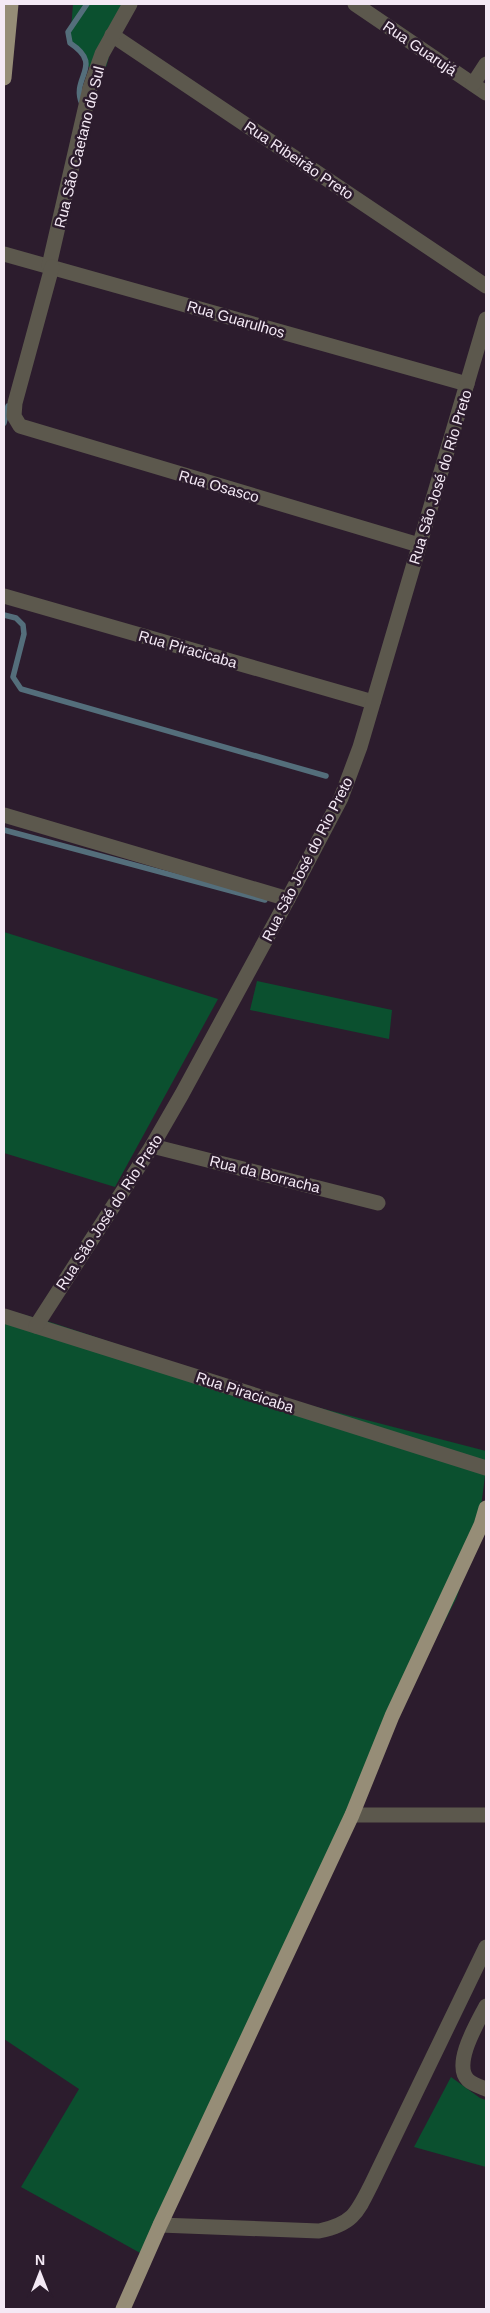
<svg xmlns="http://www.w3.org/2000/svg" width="490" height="2313" viewBox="0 0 490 2313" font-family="Arial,sans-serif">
  <rect width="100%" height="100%" fill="#2c1c2d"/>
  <g fill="#0b502f">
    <path d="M73,4H133L115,36L104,74L87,66L86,56L70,41Z"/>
    <path d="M4,932L218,999L115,1187L4,1153Z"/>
    <path d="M257,981L392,1010L389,1039L250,1010Z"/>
    <path d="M4,1309L53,1323L270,1395L486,1451V1468L477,1538L456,1599L383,1742L142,2254L21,2187L79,2089L4,2039Z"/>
    <path d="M451,2077L480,2098L486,2100V2167L414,2147Z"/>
  </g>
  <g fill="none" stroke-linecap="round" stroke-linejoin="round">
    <g stroke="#546e7b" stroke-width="5.5">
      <path d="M82,104C70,77 105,66 70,43L68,32L87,4"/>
      <path d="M4,423L8,406"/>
      <path d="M4,615L16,618L23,625L24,634L13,677L21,689L326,776"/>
      <path d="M4,830L265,900"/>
    </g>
    <g stroke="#5c584d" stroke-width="15">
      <path d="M355,4L486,93"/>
      <path d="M112,35L486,286"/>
      <path d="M473,84L486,64"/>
      <path d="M4,254L467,384"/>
      <path d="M49,266L90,88L102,54L130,4"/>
      <path d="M52,267L15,403L14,416L20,426L419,545"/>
      <path d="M4,596L373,702"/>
      <path d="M4,815L288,899"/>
      <path d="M152,1146L378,1203"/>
      <path d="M4,1316L486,1468"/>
      <path d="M36,1326L152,1146L182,1094L288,899L341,798L360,747L486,319"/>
      <path d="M352,1815H486"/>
      <path d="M486,2006C478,2022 452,2064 468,2080C472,2084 481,2087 486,2089"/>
      <path d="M160,2225L319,2231C353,2224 357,2213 372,2183L486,1947"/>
    </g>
    <g stroke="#968d77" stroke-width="15">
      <path d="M4,78L11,4"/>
      <path d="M123,2309L160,2225L352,1815L392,1716L481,1525L486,1508"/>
    </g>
  </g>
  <g text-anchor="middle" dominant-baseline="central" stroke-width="5" stroke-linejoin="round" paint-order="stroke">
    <g font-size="15" fill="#f4e9f5" stroke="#2c1c2d">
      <text transform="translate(420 48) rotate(34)">Rua Guarujá</text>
      <text transform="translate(79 147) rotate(-76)">Rua São Caetano do Sul</text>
      <text transform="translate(299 160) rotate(34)">Rua Ribeirão Preto</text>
      <text transform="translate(236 319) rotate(16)">Rua Guarulhos</text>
      <text transform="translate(440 477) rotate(-73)">Rua São José do Rio Preto</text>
      <text transform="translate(219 486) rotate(16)">Rua Osasco</text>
      <text transform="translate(188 649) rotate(16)">Rua Piracicaba</text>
      <text transform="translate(307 859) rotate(-63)">Rua São José do Rio Preto</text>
      <text transform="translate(265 1174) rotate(14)">Rua da Borracha</text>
      <text transform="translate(109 1212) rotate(-57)">Rua São José do Rio Preto</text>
      <text transform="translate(245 1392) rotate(18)">Rua Piracicaba</text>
    </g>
  </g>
  <rect width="490" height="2313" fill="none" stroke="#f4e9f5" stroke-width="10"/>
  <g transform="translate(40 2273)" stroke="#2c1c2d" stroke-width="4" paint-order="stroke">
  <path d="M0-4L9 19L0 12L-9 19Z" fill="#f4e9f5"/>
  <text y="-8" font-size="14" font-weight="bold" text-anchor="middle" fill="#f4e9f5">N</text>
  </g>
</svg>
